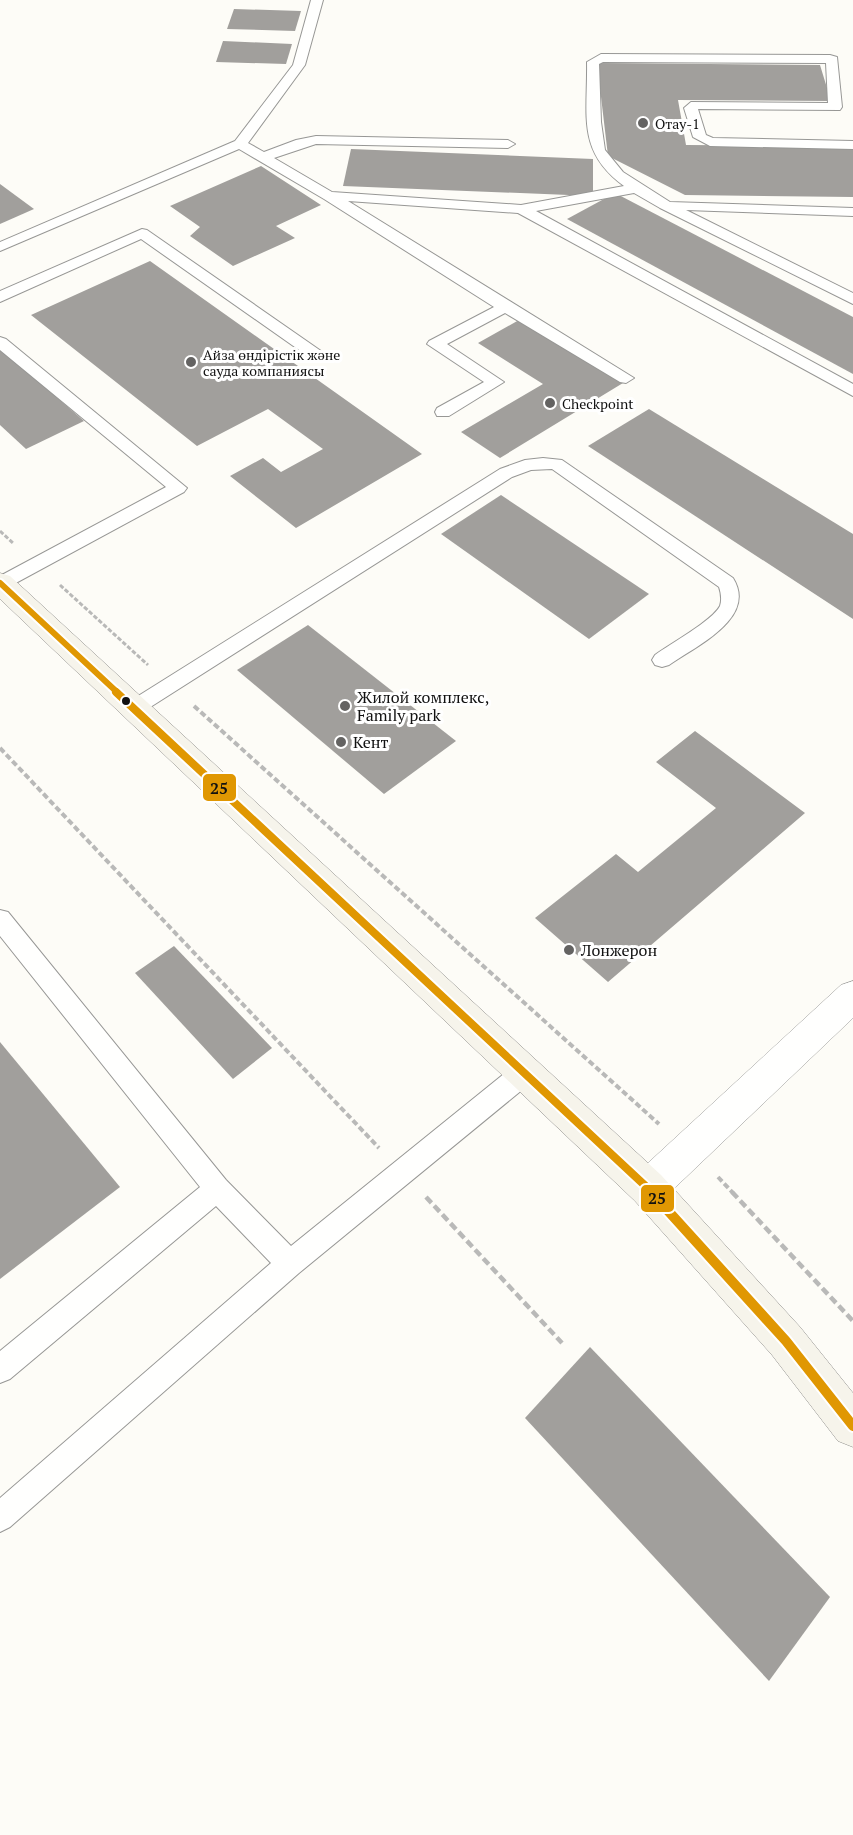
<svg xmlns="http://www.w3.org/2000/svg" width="853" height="1835" viewBox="0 0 853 1835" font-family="'PT Serif',serif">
  <rect width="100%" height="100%" fill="#fdfcf7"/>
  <g fill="#a19f9c">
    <path d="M234,9L301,11L295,31L227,29Z"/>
    <path d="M223,41L292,44L286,64L216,62Z"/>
    <path d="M597,63L820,65L831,101L678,100L686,145L853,146V197L685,195L608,156Z"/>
    <path d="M351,149L593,159V196L343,186Z"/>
    <path d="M261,166L321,205L276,226L295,238L233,266L190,236L200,227L170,206Z"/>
    <path d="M0,184L34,209L0,224Z"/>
    <path d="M615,193L853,317V374L567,219Z"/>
    <path d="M150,261L422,454L296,528L230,476L263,458L281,472L323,449L268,409L197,446L31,315Z"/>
    <path d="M519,320L623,383L500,458L461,432L543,384L478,343Z"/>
    <path d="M0,348L84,421L26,449L0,425Z"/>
    <path d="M649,409L853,534V619L588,446Z"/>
    <path d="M501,495L649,594L589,639L441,534Z"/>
    <path d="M308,625L456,741L384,794L237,670Z"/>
    <path d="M695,731L805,813L608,982L535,918L616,854L638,872L716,808L656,762Z"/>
    <path d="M174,946L272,1048L233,1079L135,973Z"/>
    <path d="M0,1042L120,1187L0,1279Z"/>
    <path d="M590,1347L830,1597L769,1681L525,1418Z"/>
  </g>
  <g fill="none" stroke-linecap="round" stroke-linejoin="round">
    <defs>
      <g id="service">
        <path d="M311,0H323L305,65L248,143L264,152L296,140L316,136L508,140L515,144L508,148L316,144L274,158L332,192L521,205L624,186C576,151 588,115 587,62L601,54L830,55L837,57L842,107L840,110L698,109L706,135L713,138L853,141V149L710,146L693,137L684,108L691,102L828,103L826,63L603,62L599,64L601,122L605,150L623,172L670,202L853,208V216L686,210L853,293V304L660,208L634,193L536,211L853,384V396L518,213L348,201L634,378L626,383L620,382L505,313L447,344L504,382L449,416H437L435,412L437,408L484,382L427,344L429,341L494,307L324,199L239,149L0,251V242L235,141L293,65Z"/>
        <path d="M142,229L147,230L321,351L323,354L321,357H309L141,239L0,302V291Z"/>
        <path d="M0,337L6,339L187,488L184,492L1,591L0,576L166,487L0,350Z"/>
        <path d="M543,458L562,460L733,578C758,618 696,646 669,665L662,667L655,665L652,660L655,655C670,644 712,621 720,606C722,600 721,593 719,587L552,469L531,470L512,477L141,713L134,716L127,713L124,708L127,703L500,469L525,460Z"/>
        <path d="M0,910L8,912L226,1180L291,1246L515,1065L524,1062L533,1065L536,1073L533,1081L299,1273L10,1527L0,1532V1498L271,1263L216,1206L10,1379L0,1383V1351L200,1187L0,936Z"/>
      </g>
      <path id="minor" d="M853,981V1018L661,1201L648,1206L635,1201L629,1188L635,1175L841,985Z"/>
      <path id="secondary" d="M0,573L10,576L661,1175L800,1327L853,1393V1447L838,1441L772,1355L635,1201L0,599Z"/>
    </defs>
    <use href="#service" stroke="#979795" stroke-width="2"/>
    <use href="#minor" stroke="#979795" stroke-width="1"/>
    <use href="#secondary" stroke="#8e8d8b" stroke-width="1"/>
    <g stroke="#b9b9b8" stroke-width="3" stroke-dasharray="4.5 2" stroke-linecap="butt">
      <path d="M0,531L14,544"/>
      <path d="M60,585L148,665"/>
    </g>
    <g stroke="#b9b9b8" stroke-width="4" stroke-dasharray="6 3" stroke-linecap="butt">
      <path d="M194,706L659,1124"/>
      <path d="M0,748L379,1148"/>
      <path d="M718,1177L733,1193"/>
    </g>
    <g stroke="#b9b9b8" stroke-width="4.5" stroke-dasharray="8 4" stroke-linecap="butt">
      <path d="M732,1192L853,1321"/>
      <path d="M426,1197L562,1343"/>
    </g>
    <use href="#service" fill="#fffffe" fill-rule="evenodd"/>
    <use href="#minor" fill="#fffffe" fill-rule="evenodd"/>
    <use href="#secondary" fill="#f6f4eb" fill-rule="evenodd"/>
    <defs>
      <path id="bus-1-far2" d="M0,583L118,693"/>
      <path id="bus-1-far1" d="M116,692L653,1193"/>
      <path id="bus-1" d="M651,1192L786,1341L853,1426"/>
    </defs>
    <use href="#bus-1-far2" stroke="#fff" stroke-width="10"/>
    <use href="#bus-1-far1" stroke="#fff" stroke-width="12"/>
    <use href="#bus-1" stroke="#fff" stroke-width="14"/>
    <use href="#bus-1-far2" stroke="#e09702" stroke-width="6"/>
    <use href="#bus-1-far1" stroke="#e09702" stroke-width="8"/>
    <use href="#bus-1" stroke="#e09702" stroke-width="10"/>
  </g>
  <g fill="#646362" stroke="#fff" stroke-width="2">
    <circle cx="643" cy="123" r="6"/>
    <circle cx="191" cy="362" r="6"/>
    <circle cx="550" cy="403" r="6"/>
    <circle cx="345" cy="706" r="6"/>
    <circle cx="341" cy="742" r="6"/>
    <circle cx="569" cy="950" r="6"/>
  </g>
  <circle fill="#111" stroke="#fff" stroke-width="2" cx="126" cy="701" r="5"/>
  <g text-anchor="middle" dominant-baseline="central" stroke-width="6" stroke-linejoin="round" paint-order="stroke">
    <g font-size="14" fill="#111" stroke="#fff" text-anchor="start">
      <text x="655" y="123">Отау-1</text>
      <text x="203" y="354">Айза өндірістік және<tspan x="203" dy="16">сауда компаниясы</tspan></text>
      <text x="562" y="403">Checkpoint</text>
    </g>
    <g font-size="16" fill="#111" stroke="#fff" text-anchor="start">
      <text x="357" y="697">Жилой комплекс,<tspan x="357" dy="18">Family park</tspan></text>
      <text x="353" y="742">Кент</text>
      <text x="581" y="950">Лонжерон</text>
    </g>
  </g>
  <g stroke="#fff" stroke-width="2">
    <rect x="202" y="773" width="35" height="29" rx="6" fill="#e09702"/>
    <rect x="640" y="1184" width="35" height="29" rx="6" fill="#e09702"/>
  </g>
  <g font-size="16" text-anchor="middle" font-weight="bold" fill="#111">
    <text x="219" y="794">25</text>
    <text x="657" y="1204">25</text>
  </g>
</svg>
